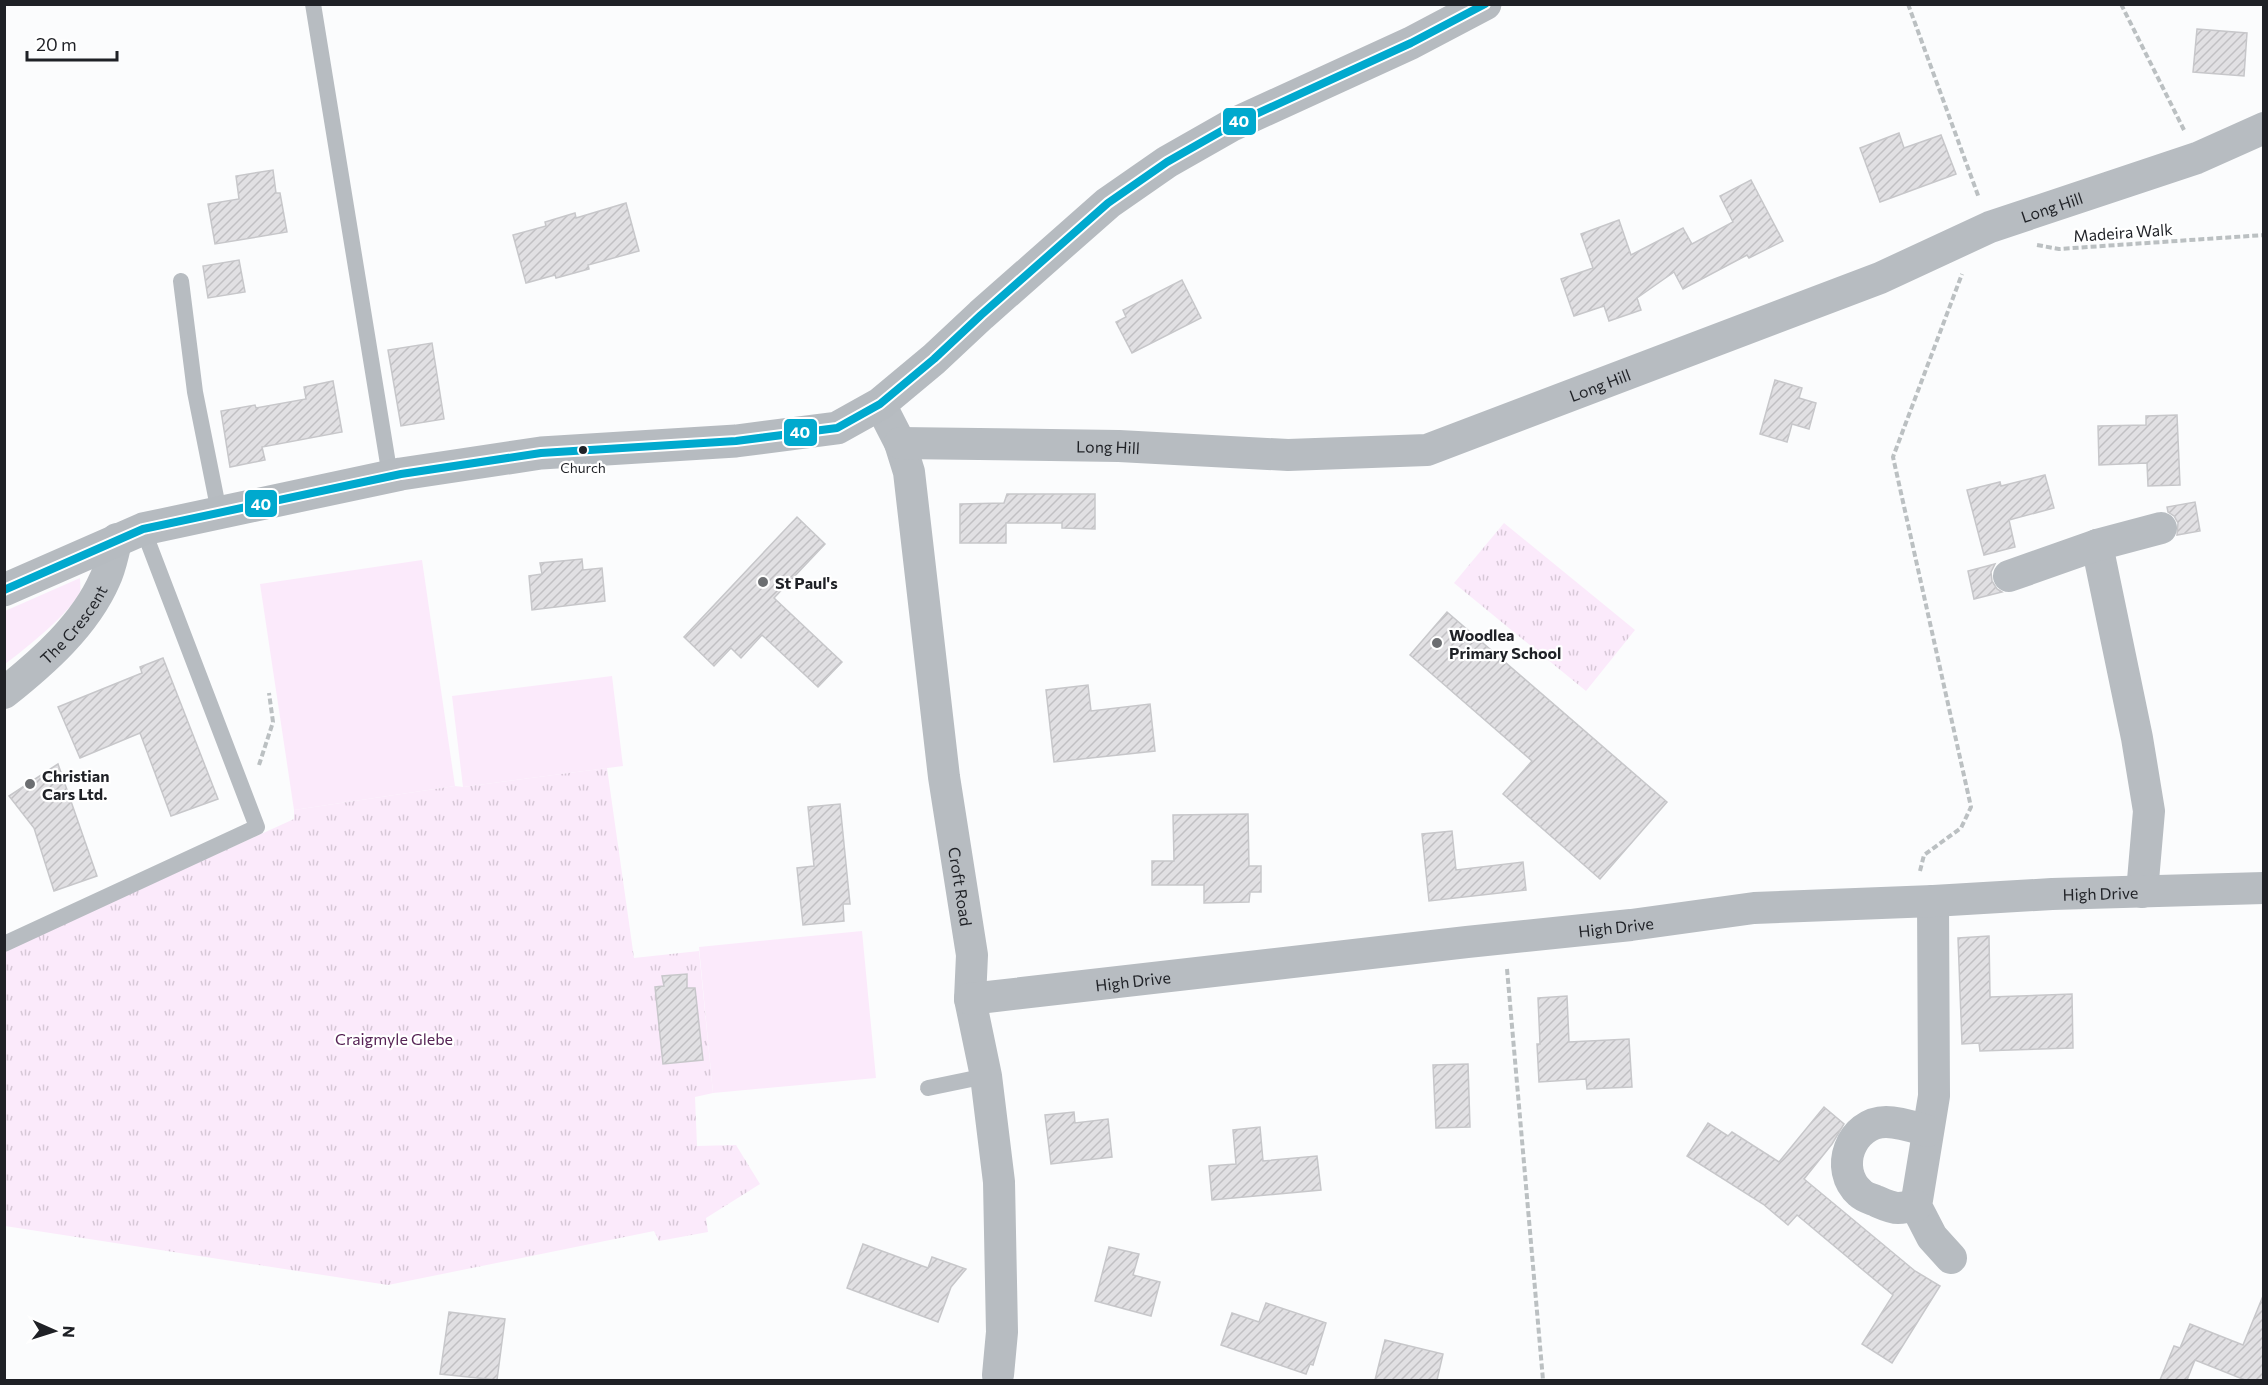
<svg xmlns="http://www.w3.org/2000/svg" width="2268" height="1385" viewBox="0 0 2268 1385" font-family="Commissioner,sans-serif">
  <defs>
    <pattern id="park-tufts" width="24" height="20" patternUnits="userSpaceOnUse" patternTransform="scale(1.5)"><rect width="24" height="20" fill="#fbeafb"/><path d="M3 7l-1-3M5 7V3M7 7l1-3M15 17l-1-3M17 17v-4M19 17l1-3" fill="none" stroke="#d7c8d7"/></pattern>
    <pattern id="building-hatch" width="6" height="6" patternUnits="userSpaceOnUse" patternTransform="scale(1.5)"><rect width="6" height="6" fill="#e1e0e3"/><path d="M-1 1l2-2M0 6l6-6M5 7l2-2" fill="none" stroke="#c1c0c3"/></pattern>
  </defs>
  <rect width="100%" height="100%" fill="#fbfcfd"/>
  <g fill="#fbeafb">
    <path d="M422,560L455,786L294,810L260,584Z"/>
    <path d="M80,578C80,583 81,588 80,592C71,612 23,651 5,664V611Z"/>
    <path d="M612,676L623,766L463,787L452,696Z"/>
    <path d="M862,931L876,1078L713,1093L699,947Z"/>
  </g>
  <g fill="url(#park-tufts)">
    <path d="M1504,523L1635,630L1586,691L1454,583Z"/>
    <path d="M607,768L634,958L699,951L713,1093L695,1097L697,1146L736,1145L760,1184L706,1218L708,1232L659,1241L654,1231L388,1285L5,1226L4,951L294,819V810L455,786L463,787Z"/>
  </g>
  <g fill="url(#building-hatch)" stroke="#c7c7ca" stroke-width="1.5">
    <path d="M2197,29L2247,33L2244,76L2193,72Z"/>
    <path d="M1899,133L1904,148L1941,135L1956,174L1880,202L1860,148Z"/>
    <path d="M273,170L276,193H280L287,232L215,244L208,204L239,199L236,176Z"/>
    <path d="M1751,180L1783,241L1749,258L1747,255L1683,289L1674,272L1637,298L1641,310L1609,321L1604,306L1574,316L1561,279L1593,268L1581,234L1619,220L1631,255L1683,228L1692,244L1733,222L1720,196Z"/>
    <path d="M626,203L639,251L588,265L589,269L556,278L555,275L526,283L513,235L546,226L545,222L575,213L576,218Z"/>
    <path d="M239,260L245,292L208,298L203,266Z"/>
    <path d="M1182,280L1201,318L1132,353L1116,322L1126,317L1123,310Z"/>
    <path d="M432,343L444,419L401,426L388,350Z"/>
    <path d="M1775,380L1802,388L1799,398L1816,403L1809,429L1792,424L1787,442L1760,434Z"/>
    <path d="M333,381L342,432L262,447L265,460L230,467L221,411L255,405L256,408L306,399L304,387Z"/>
    <path d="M2177,415L2180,485L2148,486L2147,463L2099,465L2098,426L2146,425V416Z"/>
    <path d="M2045,475L2054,508L2009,520L2015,547L1984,555L1967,490L2000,482L2001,486Z"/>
    <path d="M1007,494H1095V529L1062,528V523H1006V543H960V504L1004,503Z"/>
    <path d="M2195,502L2200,531L2177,535L2178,523L2174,516L2168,512L2167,507Z"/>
    <path d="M797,517L825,544L774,598L842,662L818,687L762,635L741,658L731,648L714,666L684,637Z"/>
    <path d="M582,559L583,570L602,568L605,601L532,610L529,576L542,574L540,563Z"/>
    <path d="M1995,564L1991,572L1992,581L1997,589L2002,592L1974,599L1968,571Z"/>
    <path d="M1447,612L1667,802L1600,879L1503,794L1532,761L1410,655Z"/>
    <path d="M163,658L218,799L171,816L140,733L80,758L58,707L142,673L140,667Z"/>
    <path d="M1088,685L1091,711L1150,704L1155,751L1054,762L1046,690Z"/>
    <path d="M58,764L97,876L54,891L34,828L9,796Z"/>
    <path d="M840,804L850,904H843L844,921L803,925L797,868L814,866L808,807Z"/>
    <path d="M1248,814L1249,866H1261V892H1250L1249,902L1204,903V885H1152V861H1174L1173,815Z"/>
    <path d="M1452,831L1456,870L1523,862L1526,890L1429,901L1422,834Z"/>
    <path d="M1989,936L1990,997L2072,994L2073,1048L1980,1051L1979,1043L1962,1044L1958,938Z"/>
    <path d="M687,974V988H695L703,1060L663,1064L655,987L664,986L662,976Z"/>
    <path d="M1567,996L1569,1042L1629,1039L1632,1087L1587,1089L1586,1079L1539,1082L1537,1044H1540L1538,998Z"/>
    <path d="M1468,1064L1470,1127L1436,1128L1433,1065Z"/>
    <path d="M1824,1107L1844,1124L1832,1144L1804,1179L1915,1271L1940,1286L1892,1363L1862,1344L1893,1295L1797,1215L1788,1225L1763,1204L1687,1156L1708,1123L1728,1136L1732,1132L1779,1162Z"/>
    <path d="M1074,1112L1075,1123L1108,1119L1112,1157L1051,1164L1045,1115Z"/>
    <path d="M1260,1127L1263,1161L1317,1156L1321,1190L1212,1200L1209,1166L1236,1164L1233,1130Z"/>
    <path d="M863,1244L928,1268L932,1257L966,1269L951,1287L938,1322L847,1288Z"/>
    <path d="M1109,1247L1139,1254L1133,1275L1160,1282L1151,1316L1095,1301Z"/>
    <path d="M2263,1296L2264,1380H2245L2195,1360L2187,1380H2160L2174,1346L2180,1348L2190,1324L2243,1345Z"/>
    <path d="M1266,1303L1326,1323L1313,1365L1310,1364L1306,1374L1221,1345L1232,1313L1259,1322Z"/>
    <path d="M449,1312L505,1319L497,1380L440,1374Z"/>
    <path d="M1385,1340L1443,1354L1437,1380H1375Z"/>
  </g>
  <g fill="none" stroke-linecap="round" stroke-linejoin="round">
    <g stroke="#bbc0c2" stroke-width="4" stroke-dasharray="6 3" stroke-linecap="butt">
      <path d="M1908,4L1979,198"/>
      <path d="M2121,4L2184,130"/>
      <path d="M2037,245L2059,249L2264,235"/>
      <path d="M259,765L273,722L269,693"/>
      <path d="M1920,871L1924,855L1961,828L1971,807L1893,457L1962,274"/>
      <path d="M1507,969L1543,1380"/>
    </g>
    <g stroke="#b7bcc1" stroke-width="16">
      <path d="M313,4L390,476"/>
      <path d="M181,281L195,392L219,512"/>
      <path d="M4,944L257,827L143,529"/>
      <path d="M928,1088L986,1076"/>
    </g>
    <g stroke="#b7bcc1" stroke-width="32">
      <path id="s1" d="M880,404L900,443L909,472L944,777L972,955L970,999L986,1076L999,1182L1002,1332L998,1375"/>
      <path id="s2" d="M900,443L1119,446L1288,455L1427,450L1880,278L1990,227L2197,158L2264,128"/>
      <path d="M2097,545L2137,738L2149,811L2142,892"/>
      <path d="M2009,576L2097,545L2161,528"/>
      <path id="s3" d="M4,693C43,662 85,625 105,579C111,567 113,552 117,539"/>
      <path d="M1933,901L1934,1096L1916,1206L1932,1237L1951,1258"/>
      <path id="s4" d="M970,999L1467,942L1631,925L1754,908L1933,901L2052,894L2264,888"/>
      <path d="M1916,1206C1910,1206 1904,1208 1898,1208C1891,1208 1883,1204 1876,1201C1871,1199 1864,1197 1860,1193C1833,1169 1851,1122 1886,1122C1900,1122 1914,1127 1927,1131"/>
    </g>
    <path stroke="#b6bbc0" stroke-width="33" d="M4,590L143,529L401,474L541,453L736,441L837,428L880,404L934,359L981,315L1108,203L1167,162L1232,125L1411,43L1485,4"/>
    <defs>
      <path id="bus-1" d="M4,590L143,529L401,474L541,453L736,441L837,428L880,404L934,359L981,315L1108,203L1167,162L1232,125L1411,43L1485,4"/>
    </defs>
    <use href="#bus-1" stroke="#fff" stroke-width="12"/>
    <use href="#bus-1" stroke="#00a9ce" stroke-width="8"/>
  </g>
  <circle fill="#1f2126" stroke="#fff" stroke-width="2" cx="583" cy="450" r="5"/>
  <g fill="#6c6e71" stroke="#fff" stroke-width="2">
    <circle cx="763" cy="582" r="6"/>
    <circle cx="1437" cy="643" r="6"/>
    <circle cx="30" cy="784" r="6"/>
  </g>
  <g text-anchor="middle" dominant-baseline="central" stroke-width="4.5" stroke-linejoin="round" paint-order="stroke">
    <g font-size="14" fill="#1f2126" stroke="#fff">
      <text x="583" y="467">Church</text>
    </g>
    <g font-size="16" fill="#1f2126" stroke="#fff">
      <text stroke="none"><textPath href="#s2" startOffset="1198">Long Hill</textPath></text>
      <text transform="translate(2123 232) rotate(-4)">Madeira Walk</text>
      <text stroke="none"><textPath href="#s2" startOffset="712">Long Hill</textPath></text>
      <text stroke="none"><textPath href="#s2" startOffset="208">Long Hill</textPath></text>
      <text stroke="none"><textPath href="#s3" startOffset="98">The Crescent</textPath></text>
      <text stroke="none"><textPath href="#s1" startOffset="492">Croft Road</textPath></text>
      <text stroke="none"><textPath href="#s4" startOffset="1136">High Drive</textPath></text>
      <text stroke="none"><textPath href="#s4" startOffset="650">High Drive</textPath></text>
      <text stroke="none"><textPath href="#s4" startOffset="164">High Drive</textPath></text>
    </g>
    <g font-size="16" font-weight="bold" fill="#1f2126" stroke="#fff" text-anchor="start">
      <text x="775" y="582">St Paul's</text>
      <text x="1449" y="634">Woodlea<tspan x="1449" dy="18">Primary School</tspan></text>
      <text x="42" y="775">Christian<tspan x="42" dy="18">Cars Ltd.</tspan></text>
    </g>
    <g font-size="16" fill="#562355" stroke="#fff">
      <text x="394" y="1038">Craigmyle Glebe</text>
    </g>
  </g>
  <g stroke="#fff" stroke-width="2">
    <rect x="1222" y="107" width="35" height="29" rx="6" fill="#00a9ce"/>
    <rect x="783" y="418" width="35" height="29" rx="6" fill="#00a9ce"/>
    <rect x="244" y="489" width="34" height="29" rx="6" fill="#00a9ce"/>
  </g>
  <g font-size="16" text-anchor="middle" font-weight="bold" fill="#fff">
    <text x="1239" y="127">40</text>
    <text x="800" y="438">40</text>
    <text x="261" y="510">40</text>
  </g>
  <rect width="2268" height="1385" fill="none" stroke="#1f2126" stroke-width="12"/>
  <g transform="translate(54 1331) rotate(93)" stroke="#ffffff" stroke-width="4.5" paint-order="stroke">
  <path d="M0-4.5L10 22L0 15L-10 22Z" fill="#1f2126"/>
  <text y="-9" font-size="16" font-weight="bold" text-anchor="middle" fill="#1f2126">N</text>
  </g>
  <path d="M27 51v9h90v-9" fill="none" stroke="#1f2126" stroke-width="3"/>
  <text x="36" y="51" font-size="18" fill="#1f2126" stroke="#ffffff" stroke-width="4.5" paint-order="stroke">20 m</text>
</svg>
